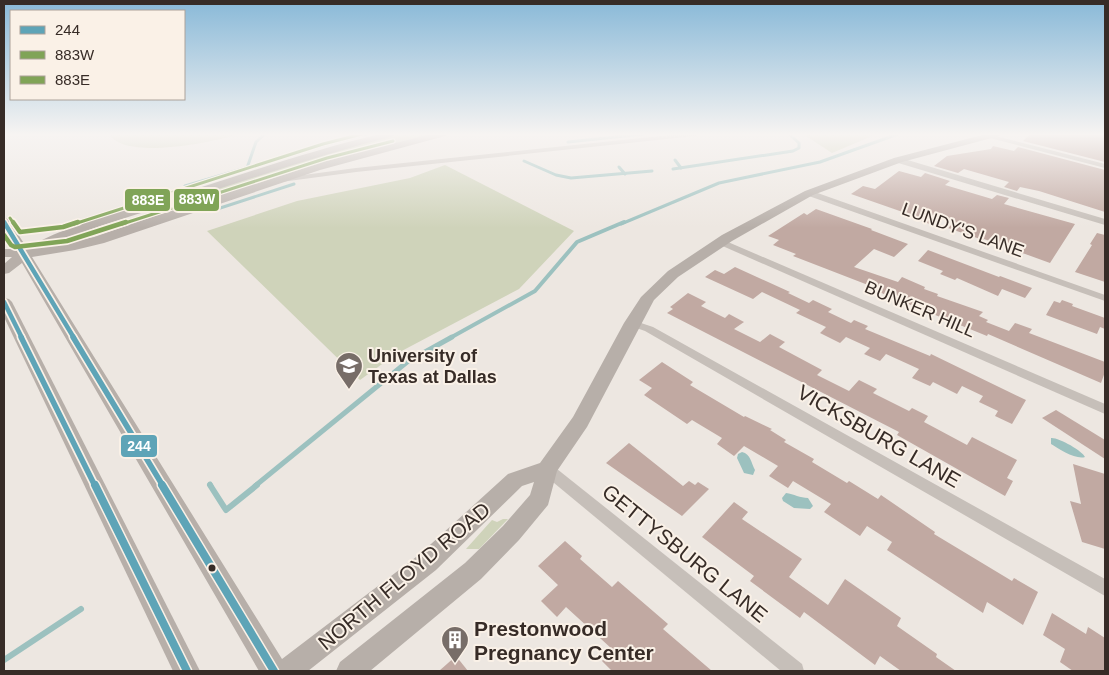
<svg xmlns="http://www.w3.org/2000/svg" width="1109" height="675" viewBox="0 0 1109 675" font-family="Arial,sans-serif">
  <rect width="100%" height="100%" fill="#ede7e1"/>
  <g fill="#cfd3ba">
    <path d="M109,134H239C214,142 125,161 109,134Z"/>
    <path d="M399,134H435L403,141L160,215L153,208L324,154Z"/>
    <path d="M803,134H877L832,153Z"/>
    <path d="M445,165L574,231L519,289L396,354L360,380L207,231L297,201L410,178Z"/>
    <path d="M503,519H508L479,549H466L492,520L497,522Z"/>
  </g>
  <g fill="#9cc1bf">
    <path d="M1051,438C1058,437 1083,451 1085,457C1076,460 1059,449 1051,444Z"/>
    <path d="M742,452C751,454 751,463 755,470L753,475L744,473L737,458L738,454Z"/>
    <path d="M786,493C794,494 800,498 808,498L813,506L810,509L794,508L783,501L782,498Z"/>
  </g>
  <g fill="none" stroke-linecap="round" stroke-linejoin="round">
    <g stroke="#9cc1bf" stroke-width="3">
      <path d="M568,142L643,134"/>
      <path d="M315,147L367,134"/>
      <path d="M675,160L681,168"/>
      <path d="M524,161L556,175L571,178L652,171"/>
      <path d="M619,167L625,174"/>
      <path d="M247,168L256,142L265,134"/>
      <path d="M673,169L793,151L799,148V143L789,134"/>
      <path d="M185,186L295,153"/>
      <path d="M211,211L294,184"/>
      <path d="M621,224L719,183L820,162L898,134"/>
    </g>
    <path stroke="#9cc1bf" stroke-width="4" d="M450,338L535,291L577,242L624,222"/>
    <g stroke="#9cc1bf" stroke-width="5">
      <path d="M210,484L211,486"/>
      <path d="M255,486L407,362L452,337"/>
    </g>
    <g stroke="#9cc1bf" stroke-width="6">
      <path d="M210,485L226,510L257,485"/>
      <path d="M4,660L81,609"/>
    </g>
  </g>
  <g fill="#c1a9a2">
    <path d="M1030,134H1105V162L1023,141Z"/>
    <path d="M993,146L1014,151L1018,147L1105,170V212L1039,191L1020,187L1017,191L1004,187L1009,182L964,169L958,173L934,166L947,156L991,149Z"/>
    <path d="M899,171L921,177L925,173L950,181L945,185L992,199L997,195L1009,198L1004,204L1075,224L1050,263L984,239L983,240L948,228L952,224L942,213L930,224L915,219L917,217L851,194L863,186L875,189Z"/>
    <path d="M816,209L872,229L871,230L908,244L894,257L874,249L854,267L898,282L902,277L925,287L924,289L938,294L937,296L983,312L979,316L988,320L986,322L1009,331L1015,323L1032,329L1029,333L1105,362V372L1101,383L988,334L987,336L886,295L866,286L868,285L793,256L796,254L773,245L779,240L768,236L804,213L807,215Z"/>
    <path d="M1097,233L1105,235V282L1075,272L1092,245L1090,244Z"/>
    <path d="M928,250L999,277L1000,276L1032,288L1025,298L1002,289L998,296L957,278L955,280L940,274L943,271L918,261Z"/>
    <path d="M735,267L790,292L788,293L809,303L813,300L832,309L828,312L851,323L854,320L868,326L865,329L930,356L931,354L1026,400L1012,424L995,416L998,411L979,402L983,396L962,386L957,394L933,382L930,386L912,378L919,369L886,354L880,361L864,354L870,348L846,337L840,343L820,333L826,327L796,313L800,310L762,292L753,299L705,277L715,270L724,274Z"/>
    <path d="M688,293L706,302L701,306L725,318L729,314L744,322L734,329L760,342L770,334L785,342L779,347L822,370L817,375L849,391L859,380L877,389L873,393L909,411L912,408L928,416L924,422L967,445L972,437L1017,460L1007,478L1013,481L1005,496L897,435L899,432L667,313L673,309L670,307L674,304Z"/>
    <path d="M1062,300L1073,304L1072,306L1105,318V329L1100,327L1097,334L1046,315L1054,301L1060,303Z"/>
    <path d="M662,362L693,382L690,385L744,417L745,416L772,429L770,430L786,440L784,442L814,459L812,462L847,483L849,481L878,499L881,495L935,532L934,534L1012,581L1014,578L1038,592L1023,625L987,602L983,613L887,550L892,542L867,526L860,536L824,512L831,504L793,481L788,488L769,476L778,466L744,446L734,456L717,444L722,438L692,420L687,424L644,395L652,388L639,380Z"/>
    <path d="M1056,410L1105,440V459L1042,418Z"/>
    <path d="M629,443L683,486L689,481L695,485L698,482L709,489L682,516L606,463Z"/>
    <path d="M1073,464L1105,474V549L1082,542L1070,501L1081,504Z"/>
    <path d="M734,502L748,512L742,519L802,559L789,577L828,605L845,579L901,618L897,626L937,654L936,657L956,671H901L880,656L875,665L804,612L800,618L750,581L754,576L702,537Z"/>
    <path d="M565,541L582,556L580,559L612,587L618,581L668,624L663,629L712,671H612L602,661L612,649L566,607L557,617L541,601L558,585L538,566Z"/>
    <path d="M1052,613L1086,634L1088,627L1105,638V671H1073L1060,662L1065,649L1043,635Z"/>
    <path d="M456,656L468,671H439Z"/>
  </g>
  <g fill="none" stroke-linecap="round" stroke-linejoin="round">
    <g fill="#c6bfb9" fill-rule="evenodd">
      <path d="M679,134H698L695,136L356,172L281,182L277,180L281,178L356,168Z"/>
      <path d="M988,134L1105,164V168L986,137L985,136Z"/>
      <path d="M895,158H901L1105,219V225L895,162Z"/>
      <path d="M806,191H812L1105,295V301L806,195Z"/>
      <path d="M721,239L1105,404V414L718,244L716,242Z"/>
      <path d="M632,320L653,327L1105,579V596L645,331L628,325L627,323Z"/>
      <path d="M547,463L552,465L802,664L804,671H781L542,473L540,469L542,465Z"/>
    </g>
    <g fill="#b7afa9" fill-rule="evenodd">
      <path d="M380,134H396L394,136C326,153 259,176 191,198C143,213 94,225 48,247L94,237L187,205L343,156L431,134H447L445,136L320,170L104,243L75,250L32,257L282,659L420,554L508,474L540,463L573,417L624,323L641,297L668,271L722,235L805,191L894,158L986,134H1001L999,136L902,162L813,195L732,241L678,277L654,300L587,427L557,471L548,505L519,540L481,579L370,671H336L340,662L465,563L503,526L530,495L534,482L522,486L436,570L308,671H259L22,263L9,273L4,274V264L12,257H4V249H14L4,232V218L8,219L27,248C75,221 128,210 180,194C247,173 312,150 380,134Z"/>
      <path d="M4,298L9,299L12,302L200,671H173L4,317Z"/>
    </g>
    <defs>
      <g id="bus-1-far2">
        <path d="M4,222L74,338"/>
        <path d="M4,302L22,338"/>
      </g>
      <g id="bus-1-far1">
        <path d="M21,337L95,486"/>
        <path d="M73,337L163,486"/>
      </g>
      <g id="bus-1">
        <path d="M95,485L187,671"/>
        <path d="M162,485L274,671"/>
      </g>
      <path id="bus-2-far1" d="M122,224L327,158L393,141"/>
      <path id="bus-2" d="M4,235L11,245L15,247L67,241L126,222"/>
      <g id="bus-3-far1">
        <path d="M10,218L14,224"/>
        <path d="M74,224L323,144L362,134"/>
      </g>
      <path id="bus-3" d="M13,222L20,232L63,227L78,222"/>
    </defs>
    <use href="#bus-1-far2" stroke="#faf1e7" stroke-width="8"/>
    <use href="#bus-1-far1" stroke="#faf1e7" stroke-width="9"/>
    <use href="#bus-1" stroke="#faf1e7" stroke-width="11"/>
    <use href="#bus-2-far1" stroke="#faf1e7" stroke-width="5.5"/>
    <use href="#bus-2" stroke="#faf1e7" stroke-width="8"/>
    <use href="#bus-3-far1" stroke="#faf1e7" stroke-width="5.5"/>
    <use href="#bus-3" stroke="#faf1e7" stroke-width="8"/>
    <use href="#bus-1-far2" stroke="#5ea4b7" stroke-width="4.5"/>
    <use href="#bus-1-far1" stroke="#5ea4b7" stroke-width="5.5"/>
    <use href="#bus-1" stroke="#5ea4b7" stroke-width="8"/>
    <use href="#bus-2-far1" stroke="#80a457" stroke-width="3"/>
    <use href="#bus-2" stroke="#80a457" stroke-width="4.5"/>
    <use href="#bus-3-far1" stroke="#80a457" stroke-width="3"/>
    <use href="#bus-3" stroke="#80a457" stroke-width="4.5"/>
  </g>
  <linearGradient id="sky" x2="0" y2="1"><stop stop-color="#89b9d8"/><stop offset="0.59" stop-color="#f7f4f2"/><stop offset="1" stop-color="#f7f4f2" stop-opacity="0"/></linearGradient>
  <rect width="1109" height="228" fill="url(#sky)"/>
  <defs>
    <symbol id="university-pin" viewBox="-11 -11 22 30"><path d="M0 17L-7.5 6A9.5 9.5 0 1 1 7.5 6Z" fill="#776d68" stroke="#faf1e7"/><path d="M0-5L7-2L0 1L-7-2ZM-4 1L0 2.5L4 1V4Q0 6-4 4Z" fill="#fff"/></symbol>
    <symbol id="building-pin" viewBox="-11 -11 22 30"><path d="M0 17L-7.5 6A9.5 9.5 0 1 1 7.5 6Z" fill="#776d68" stroke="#faf1e7"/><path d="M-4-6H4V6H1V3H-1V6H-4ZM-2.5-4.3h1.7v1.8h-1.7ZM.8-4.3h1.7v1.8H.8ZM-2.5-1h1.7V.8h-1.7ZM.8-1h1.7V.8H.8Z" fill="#fff"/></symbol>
  </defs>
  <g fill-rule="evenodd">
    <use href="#university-pin" x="333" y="350" width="32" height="43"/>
    <use href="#building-pin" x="439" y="624" width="32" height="43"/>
  </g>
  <circle fill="#372c27" stroke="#faf1e7" stroke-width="2" cx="212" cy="568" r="4.5"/>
  <g text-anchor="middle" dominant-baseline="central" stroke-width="4" stroke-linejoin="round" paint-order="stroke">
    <g font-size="18" fill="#372c27" stroke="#faf1e7">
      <text transform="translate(963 230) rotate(20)">LUNDY'S LANE</text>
      <text transform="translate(920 309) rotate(23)">BUNKER HILL</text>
    </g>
    <g font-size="18" font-weight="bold" fill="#372c27" stroke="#faf1e7" text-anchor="start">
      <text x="368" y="356">University of<tspan x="368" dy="21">Texas at Dallas</tspan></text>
    </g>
    <g font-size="21" fill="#372c27" stroke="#faf1e7">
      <text transform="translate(879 436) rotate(30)">VICKSBURG LANE</text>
      <text transform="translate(685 553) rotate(39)">GETTYSBURG LANE</text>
      <text transform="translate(404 576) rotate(-40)">NORTH FLOYD ROAD</text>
    </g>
    <g font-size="21" font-weight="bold" fill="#372c27" stroke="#faf1e7" text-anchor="start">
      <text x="474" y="628">Prestonwood<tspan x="474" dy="24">Pregnancy Center</tspan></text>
    </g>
  </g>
  <g stroke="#faf1e7" stroke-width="2">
    <rect x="173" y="188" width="47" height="24" rx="5" fill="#80a457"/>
    <rect x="124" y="188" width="47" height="24" rx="5" fill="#80a457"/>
    <rect x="120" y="434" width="38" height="24" rx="5" fill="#5ea4b7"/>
  </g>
  <g font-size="14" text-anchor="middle" font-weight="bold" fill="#fff">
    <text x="197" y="204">883W</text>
    <text x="148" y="205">883E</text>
    <text x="139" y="451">244</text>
  </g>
  <rect width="1109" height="675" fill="none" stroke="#372c27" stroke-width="10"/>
  <rect x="10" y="10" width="175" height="90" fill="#faf1e7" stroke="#aca29a"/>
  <rect x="20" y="26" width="25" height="8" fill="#5ea4b7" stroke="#aca29a"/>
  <text x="55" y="35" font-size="15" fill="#372c27">244</text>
  <rect x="20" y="51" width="25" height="8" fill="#80a457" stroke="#aca29a"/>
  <text x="55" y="60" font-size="15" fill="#372c27">883W</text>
  <rect x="20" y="76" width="25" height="8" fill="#80a457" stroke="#aca29a"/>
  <text x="55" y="85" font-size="15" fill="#372c27">883E</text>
</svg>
